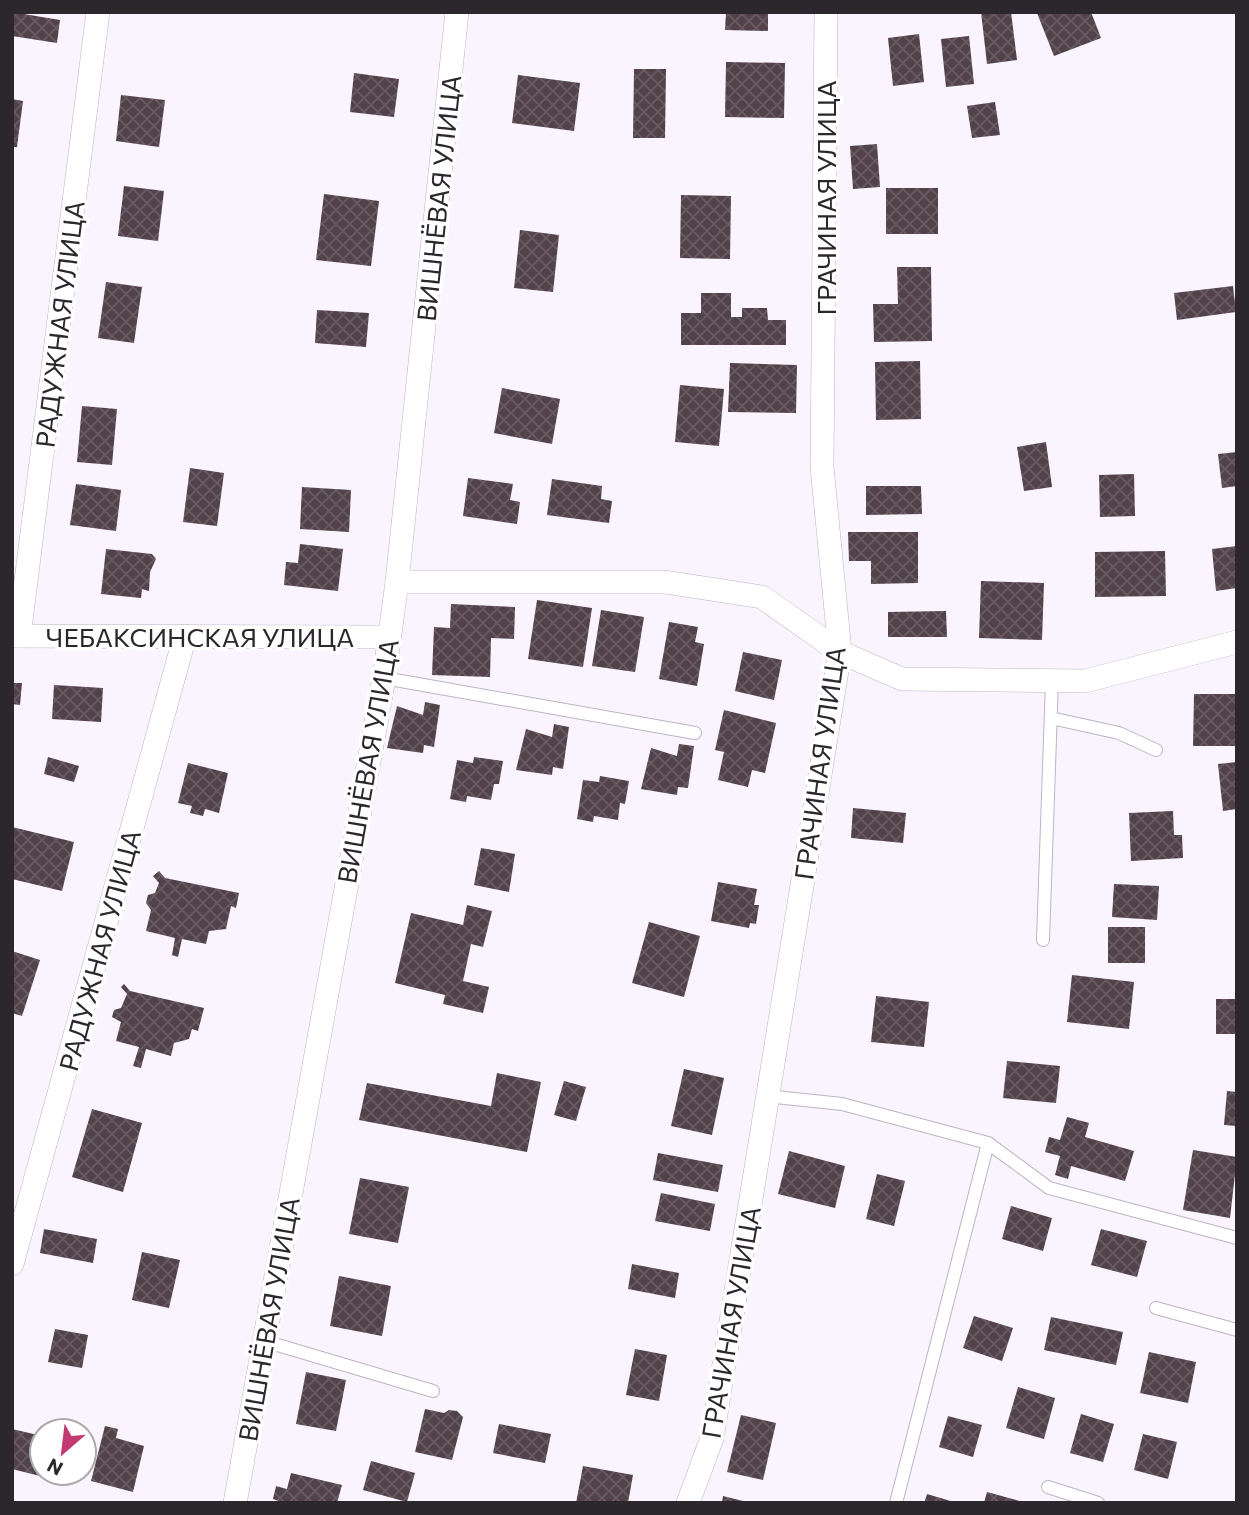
<svg xmlns="http://www.w3.org/2000/svg" width="1249" height="1515" viewBox="0 0 1249 1515" font-family="Commissioner,sans-serif">
  <defs>
    <pattern id="building-cross-hatch" width="8" height="8" patternUnits="userSpaceOnUse" patternTransform="scale(1.75)"><rect width="8" height="8" fill="#524249"/><path d="M0 0l8 8M0 8l8-8" fill="none" stroke="#685b61"/></pattern>
  </defs>
  <rect width="100%" height="100%" fill="#faf4fe"/>
  <g fill="url(#building-cross-hatch)">
    <path d="M12,12L60,20L57,43L12,36Z"/>
    <path d="M726,12H768V31L725,30Z"/>
    <path d="M981,12H1011L1017,60L987,64Z"/>
    <path d="M1091,12L1101,38L1054,56L1037,13Z"/>
    <path d="M919,34L924,82L893,86L888,38Z"/>
    <path d="M969,36L974,84L946,87L941,39Z"/>
    <path d="M726,62L785,63L784,118L725,117Z"/>
    <path d="M634,69H666L665,138H633Z"/>
    <path d="M354,73L399,79L394,117L350,112Z"/>
    <path d="M518,75L580,83L574,131L512,123Z"/>
    <path d="M121,95L165,100L159,147L116,141Z"/>
    <path d="M12,99L23,101L17,147H12Z"/>
    <path d="M995,102L1000,135L972,138L967,106Z"/>
    <path d="M877,144L880,187L853,189L850,146Z"/>
    <path d="M124,186L164,191L158,241L118,236Z"/>
    <rect x="886" y="188" width="52" height="46"/>
    <path d="M324,194L379,201L371,266L316,260Z"/>
    <path d="M681,195L731,196L730,259L680,258Z"/>
    <path d="M520,230L559,235L553,292L514,288Z"/>
    <path d="M897,267H931L932,341L874,342L873,304H898Z"/>
    <path d="M106,282L142,287L134,343L98,338Z"/>
    <path d="M1233,286L1236,312L1177,320L1174,293Z"/>
    <path d="M701,293H731V317H742V308H767L768,320H786V345H681V313H701Z"/>
    <path d="M317,310L369,313L366,347L315,343Z"/>
    <path d="M920,361L921,419L876,420L875,362Z"/>
    <path d="M730,363L797,365L796,413L728,412Z"/>
    <path d="M680,385L724,389L719,446L675,442Z"/>
    <path d="M502,388L560,399L552,444L494,433Z"/>
    <path d="M82,406L117,409L112,465L77,462Z"/>
    <path d="M1046,442L1052,487L1024,491L1017,447Z"/>
    <path d="M1237,452V486L1222,488L1218,454Z"/>
    <path d="M190,468L224,473L217,526L183,522Z"/>
    <path d="M1134,474L1135,516L1100,517L1099,475Z"/>
    <path d="M468,478L513,484L510,500L520,502L517,524L463,516Z"/>
    <path d="M552,479L602,486L601,499L612,501L609,523L547,515Z"/>
    <path d="M76,484L121,490L116,531L70,525Z"/>
    <path d="M866,486H921L922,514L866,515Z"/>
    <path d="M302,487L351,490L349,532L300,529Z"/>
    <path d="M848,532H918V583L871,584V561H849Z"/>
    <path d="M300,544L343,549L338,591L284,585L286,562L298,563Z"/>
    <path d="M1237,546V588L1216,591L1212,549Z"/>
    <path d="M106,549L152,554L156,559L150,572L149,591L142,589L141,598L101,594Z"/>
    <path d="M1165,551L1166,596L1095,597V552Z"/>
    <path d="M981,581L1044,583L1042,640L979,638Z"/>
    <path d="M537,600L592,608L583,667L528,659Z"/>
    <path d="M451,604L515,607L514,639L491,638L490,677L432,675L434,627L450,628Z"/>
    <path d="M601,610L644,617L635,672L592,666Z"/>
    <path d="M946,611L947,637H888V612Z"/>
    <path d="M669,622L698,627L695,642L704,644L697,686L659,679Z"/>
    <path d="M743,652L782,660L774,700L735,691Z"/>
    <path d="M12,683H22L20,705L12,704Z"/>
    <path d="M54,685L103,688L101,722L52,719Z"/>
    <path d="M1194,694H1237V746H1193Z"/>
    <path d="M425,702L440,705L434,747L424,745L423,753L387,748L397,706L423,715Z"/>
    <path d="M724,710L776,723L765,773L752,770L748,787L718,780L724,752L715,750Z"/>
    <path d="M554,724L569,727L563,769L553,767L552,775L516,770L526,729L552,737Z"/>
    <path d="M679,744L694,746L688,788L678,787L677,795L641,789L651,748L677,756Z"/>
    <path d="M48,757L79,766L74,782L44,774Z"/>
    <path d="M474,757L503,761L499,784H494L491,800L467,796L466,802L450,799L457,760L473,763Z"/>
    <path d="M1237,762V809L1223,811L1218,764Z"/>
    <path d="M188,763L228,773L219,813L205,809L203,816L190,813L192,806L178,803Z"/>
    <path d="M600,776L629,781L625,804L620,803L618,820L594,816L593,822L577,819L583,780L599,782Z"/>
    <path d="M853,808L906,813L903,843L851,838Z"/>
    <path d="M1173,811L1174,835H1182L1183,858L1131,861L1129,813Z"/>
    <path d="M12,827L74,842L62,891L12,879Z"/>
    <path d="M481,848L515,854L509,892L474,885Z"/>
    <path d="M159,871L165,878L239,893L236,908L231,906L226,929L209,931L206,944L182,939L178,957L172,955L175,938L146,931L151,910L146,903L148,895L155,893L159,883L153,876Z"/>
    <path d="M718,882L757,889L754,905H759L756,924L750,923L749,928L711,921Z"/>
    <path d="M1114,884L1159,886L1157,920L1112,917Z"/>
    <path d="M467,905L492,911L483,947L471,944L463,981L489,987L483,1013L443,1004L445,995L395,983L411,913L463,925Z"/>
    <path d="M649,922L700,936L684,997L632,983Z"/>
    <rect x="1108" y="927" width="37" height="36"/>
    <path d="M12,951L40,960L22,1016L12,1013Z"/>
    <path d="M1072,975L1134,982L1129,1029L1067,1022Z"/>
    <path d="M124,984L130,991L204,1008L198,1031L192,1029L189,1039L174,1043L171,1056L146,1049L141,1068L133,1066L139,1047L116,1041L121,1022L112,1017L114,1010L121,1008L127,994L121,987Z"/>
    <path d="M876,996L929,1002L924,1047L871,1042Z"/>
    <rect x="1216" y="999" width="21" height="35"/>
    <path d="M1007,1061L1060,1066L1056,1103L1003,1098Z"/>
    <path d="M684,1069L724,1078L712,1135L671,1126Z"/>
    <path d="M497,1073L541,1082L527,1152L359,1120L367,1083L491,1106Z"/>
    <path d="M564,1081L586,1087L576,1121L554,1115Z"/>
    <path d="M1227,1091L1237,1092V1126L1224,1125Z"/>
    <path d="M92,1109L142,1123L123,1192L72,1177Z"/>
    <path d="M1067,1117L1089,1123L1085,1137L1134,1151L1125,1181L1071,1166L1068,1179L1055,1175L1060,1156L1045,1152L1049,1137L1060,1140Z"/>
    <path d="M1193,1150L1237,1157L1230,1218L1183,1210Z"/>
    <path d="M789,1151L845,1166L835,1208L778,1194Z"/>
    <path d="M658,1153L723,1165L718,1192L653,1180Z"/>
    <path d="M877,1174L905,1181L894,1226L866,1219Z"/>
    <path d="M360,1178L409,1187L398,1243L349,1234Z"/>
    <path d="M661,1193L715,1204L710,1231L655,1221Z"/>
    <path d="M1011,1206L1052,1218L1043,1251L1002,1239Z"/>
    <path d="M44,1229L97,1239L93,1263L40,1253Z"/>
    <path d="M1101,1229L1147,1241L1137,1277L1091,1265Z"/>
    <path d="M142,1252L180,1260L169,1308L132,1300Z"/>
    <path d="M632,1264L679,1273L675,1298L628,1289Z"/>
    <path d="M339,1276L391,1286L382,1336L330,1326Z"/>
    <path d="M974,1316L1013,1328L1002,1361L963,1348Z"/>
    <path d="M1051,1317L1123,1332L1116,1365L1044,1350Z"/>
    <path d="M55,1329L88,1335L82,1368L48,1362Z"/>
    <path d="M635,1349L667,1355L659,1401L626,1395Z"/>
    <path d="M1149,1352L1196,1362L1188,1403L1140,1393Z"/>
    <path d="M306,1372L346,1380L336,1431L296,1424Z"/>
    <path d="M1018,1387L1055,1398L1044,1439L1006,1428Z"/>
    <path d="M425,1409L444,1413L449,1410L457,1411L463,1417L452,1460L415,1452Z"/>
    <path d="M1081,1414L1114,1424L1103,1462L1070,1453Z"/>
    <path d="M741,1415L776,1423L763,1480L727,1472Z"/>
    <path d="M948,1416L982,1425L973,1457L939,1447Z"/>
    <path d="M499,1424L551,1434L545,1463L493,1453Z"/>
    <path d="M105,1426L118,1429L116,1438L144,1446L133,1492L91,1481Z"/>
    <path d="M12,1429L42,1436L40,1476L12,1469Z"/>
    <path d="M1143,1434L1177,1442L1168,1479L1134,1470Z"/>
    <path d="M371,1461L415,1473L407,1502L363,1490Z"/>
    <path d="M583,1466L633,1475L628,1503H576Z"/>
    <path d="M291,1473L342,1485L337,1503H284L273,1499L276,1486L287,1489Z"/>
    <path d="M987,1492L1023,1502V1503H984Z"/>
    <path d="M927,1494L954,1502L953,1503H924Z"/>
    <path d="M723,1496L747,1502L746,1503H722Z"/>
  </g>
  <g fill="none" stroke-linecap="round" stroke-linejoin="round">
    <defs>
      <g id="lane">
        <path d="M384,678L695,733"/>
        <path d="M1051,718L1119,733L1156,750"/>
        <path d="M1043,940L1052,681"/>
        <path d="M766,1096L842,1104L988,1143L1049,1188L1237,1238"/>
        <path d="M1156,1308L1237,1330"/>
        <path d="M264,1341L433,1391"/>
        <path d="M1048,1487L1098,1503"/>
        <path d="M896,1503L988,1143"/>
      </g>
      <g id="street">
        <path d="M397,582H665L762,597L840,652L902,679L1085,681L1237,642"/>
        <path d="M12,636L388,637"/>
        <path d="M19,636L98,12"/>
        <path d="M12,1264L185,636"/>
        <path d="M235,1503L384,678L397,582L457,12"/>
        <path d="M688,1503L712,1438L840,652L822,467L826,12"/>
      </g>
    </defs>
    <use href="#lane" stroke="#beb4c3" stroke-width="14"/>
    <use href="#street" stroke="#beb4c3" stroke-width="24"/>
    <use href="#lane" stroke="#fff" stroke-width="12"/>
    <use href="#street" stroke="#fff" stroke-width="23"/>
  </g>
  <g text-anchor="middle" dominant-baseline="central" stroke-width="7" stroke-linejoin="round" paint-order="stroke">
    <g font-size="26" fill="#2b272d" stroke="#fff">
      <text transform="translate(438 198) rotate(-84)">ВИШНЁВАЯ УЛИЦА</text>
      <text transform="translate(825 198) rotate(-90)">ГРАЧИНАЯ УЛИЦА</text>
      <text transform="translate(59 324) rotate(-83)">РАДУЖНАЯ УЛИЦА</text>
      <text x="200" y="636">ЧЕБАКСИНСКАЯ УЛИЦА</text>
      <text transform="translate(367 761) rotate(-80)">ВИШНЁВАЯ УЛИЦА</text>
      <text transform="translate(819 763) rotate(-82)">ГРАЧИНАЯ УЛИЦА</text>
      <text transform="translate(99 950) rotate(-75)">РАДУЖНАЯ УЛИЦА</text>
      <text transform="translate(268 1319) rotate(-80)">ВИШНЁВАЯ УЛИЦА</text>
      <text transform="translate(730 1322) rotate(-80)">ГРАЧИНАЯ УЛИЦА</text>
    </g>
  </g>
  <rect width="1249" height="1515" fill="none" stroke="#2b272d" stroke-width="28"/>
  <g transform="translate(63 1452) rotate(208)"><circle r="33" fill="#ffffff" stroke="#aaa9ab" stroke-width="2"/>
  <path d="M0-5L12 26L0 18L-12 26Z" fill="#c33971"/>
  <text y="-10" font-size="19" font-weight="bold" text-anchor="middle" fill="#2b272d">N</text>
  </g>
</svg>
